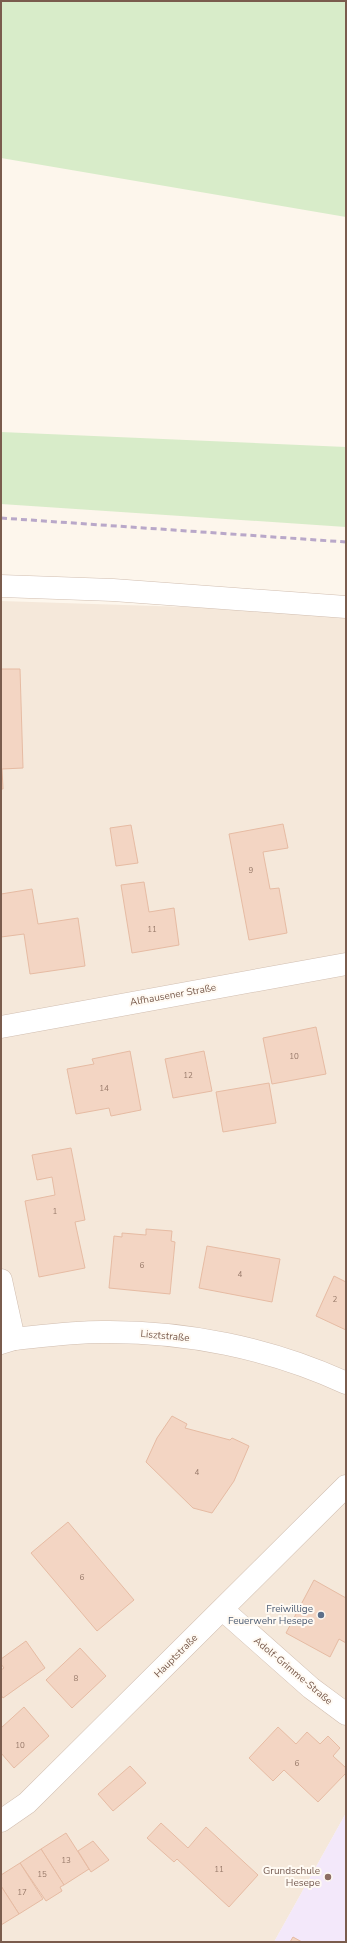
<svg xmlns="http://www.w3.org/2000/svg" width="347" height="1943" viewBox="0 0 347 1943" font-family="'Nunito Sans',sans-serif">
  <rect width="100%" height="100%" fill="#fdf6ec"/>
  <path fill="#f5e8da" d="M1,601L346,612V1813L274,1942H1Z"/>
  <path fill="#f3e8fa" d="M346,1813V1942H274Z"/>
  <g fill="#d8ecc9">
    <path d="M1,1H346V217L1,158Z"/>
    <path d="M1,432L346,447V527L1,504Z"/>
  </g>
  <g fill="#f3d5c3" stroke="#e6bba3">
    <path d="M1,669H20L23,768L2,769L3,789H1Z"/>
    <path d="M283,824L288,848L263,852L270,889L279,888L287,933L249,940L229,834Z"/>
    <path d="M131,825L138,863L116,866L110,828Z"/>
    <path d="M144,882L149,912L174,908L179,945L132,953L121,885Z"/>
    <path d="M32,889L38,924L78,918L85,966L30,974L24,934L1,937V894Z"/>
    <path d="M316,1027L326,1074L272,1084L263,1038Z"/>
    <path d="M130,1051L141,1110L111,1116L109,1108L76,1114L67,1069L94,1064L92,1059Z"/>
    <path d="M204,1051L212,1091L173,1098L165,1059Z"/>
    <path d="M269,1083L276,1123L223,1132L216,1092Z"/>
    <path d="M71,1148L85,1220L75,1222L85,1268L39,1277L25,1201L55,1195L52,1177L37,1180L32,1155Z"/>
    <path d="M146,1229L172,1231L171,1241L175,1242L170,1294L109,1288L114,1236L122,1237V1233L146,1235Z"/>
    <path d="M207,1246L280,1259L272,1302L199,1288Z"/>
    <path d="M334,1276L346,1282V1330L316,1316Z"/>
    <path d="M172,1416L187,1424L185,1428L230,1440L232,1438L249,1446L234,1481L212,1513L193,1508L146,1462L157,1438Z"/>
    <path d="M68,1522L134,1600L97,1631L31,1553Z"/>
    <path d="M314,1580L346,1598V1643L339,1639L330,1657L286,1633Z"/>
    <path d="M26,1641L45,1668L3,1698L1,1695V1670L4,1668L1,1664V1659Z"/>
    <path d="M80,1648L106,1676L72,1708L46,1680Z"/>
    <path d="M24,1707L49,1736L14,1768L1,1753V1728Z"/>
    <path d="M278,1727L296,1744L307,1732L320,1744L328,1736L340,1748L333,1756L346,1768V1773L318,1802L284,1770L273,1781L249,1758Z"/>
    <path d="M130,1766L146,1783L113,1811L98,1794Z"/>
    <path d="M161,1823L188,1848L206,1827L258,1875L229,1907L177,1859L174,1862L147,1838Z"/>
    <path d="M66,1833L89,1869L64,1885L41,1849Z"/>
    <path d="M93,1841L109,1860L91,1872L78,1851Z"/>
    <path d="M41,1849L64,1885L60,1887L62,1891L46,1901L20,1863Z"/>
    <path d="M20,1863L43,1899L19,1914L1,1886V1875Z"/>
    <path d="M1,1886L19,1914L1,1925Z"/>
    <path d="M293,1937L302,1942H290Z"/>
  </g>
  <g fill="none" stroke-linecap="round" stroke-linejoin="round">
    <defs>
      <g id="minor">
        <path d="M1,586L113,590L346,607"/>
        <path d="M1,1027L346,964"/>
        <path d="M1,1280L14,1339"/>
        <path d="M1,1343L14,1339C43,1336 73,1332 102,1332C185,1331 270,1348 346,1383"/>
        <path d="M223,1610L311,1688L346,1714"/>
        <path d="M1,1821L27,1803L346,1486"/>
      </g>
    </defs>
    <use href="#minor" stroke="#d1beb0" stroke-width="23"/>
    <use href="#minor" stroke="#fff" stroke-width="22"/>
    <path stroke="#b9a8c9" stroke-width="3" stroke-dasharray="6 4" stroke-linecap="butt" d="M1,518L346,542"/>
  </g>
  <circle fill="#5c6f8a" stroke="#fffaf3" stroke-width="1.5" cx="321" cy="1615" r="4"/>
  <circle fill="#8d6e63" stroke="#fffaf3" stroke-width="1.5" cx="328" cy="1877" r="4"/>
  <g text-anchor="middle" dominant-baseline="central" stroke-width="4" stroke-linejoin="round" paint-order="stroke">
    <g font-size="8" fill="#987a6a">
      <text x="251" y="870">9</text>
      <text x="152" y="929">11</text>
      <text x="294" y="1056">10</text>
      <text x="188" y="1075">12</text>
      <text x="104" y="1088">14</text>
      <text x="55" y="1211">1</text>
      <text x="142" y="1265">6</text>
      <text x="240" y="1274">4</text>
      <text x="335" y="1299">2</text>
      <text x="197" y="1472">4</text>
      <text x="82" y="1577">6</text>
      <text x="76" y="1678">8</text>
      <text x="20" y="1745">10</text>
      <text x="297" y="1763">6</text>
      <text x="66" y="1860">13</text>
      <text x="219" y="1869">11</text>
      <text x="42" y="1874">15</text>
      <text x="22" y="1892">17</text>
    </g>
    <g font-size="10" fill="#7a5c4d" stroke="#fffaf3">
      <text transform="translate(173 995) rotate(-10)">Alfhausener Straße</text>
      <text transform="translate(165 1336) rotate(5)">Lisztstraße</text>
      <text transform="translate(176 1656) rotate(-45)">Hauptstraße</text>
      <text transform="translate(293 1671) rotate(40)">Adolf-Grimme-Straße</text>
    </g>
    <g font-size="10" fill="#4e5e75" stroke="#fffaf3" text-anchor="end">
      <text x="313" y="1609">Freiwillige<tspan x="313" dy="12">Feuerwehr Hesepe</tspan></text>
    </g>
    <g font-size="10" fill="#785e54" stroke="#fffaf3" text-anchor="end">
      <text x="320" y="1871">Grundschule<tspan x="320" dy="12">Hesepe</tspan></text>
    </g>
  </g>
  <rect width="347" height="1943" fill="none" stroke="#7a5c4d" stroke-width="4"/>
</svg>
